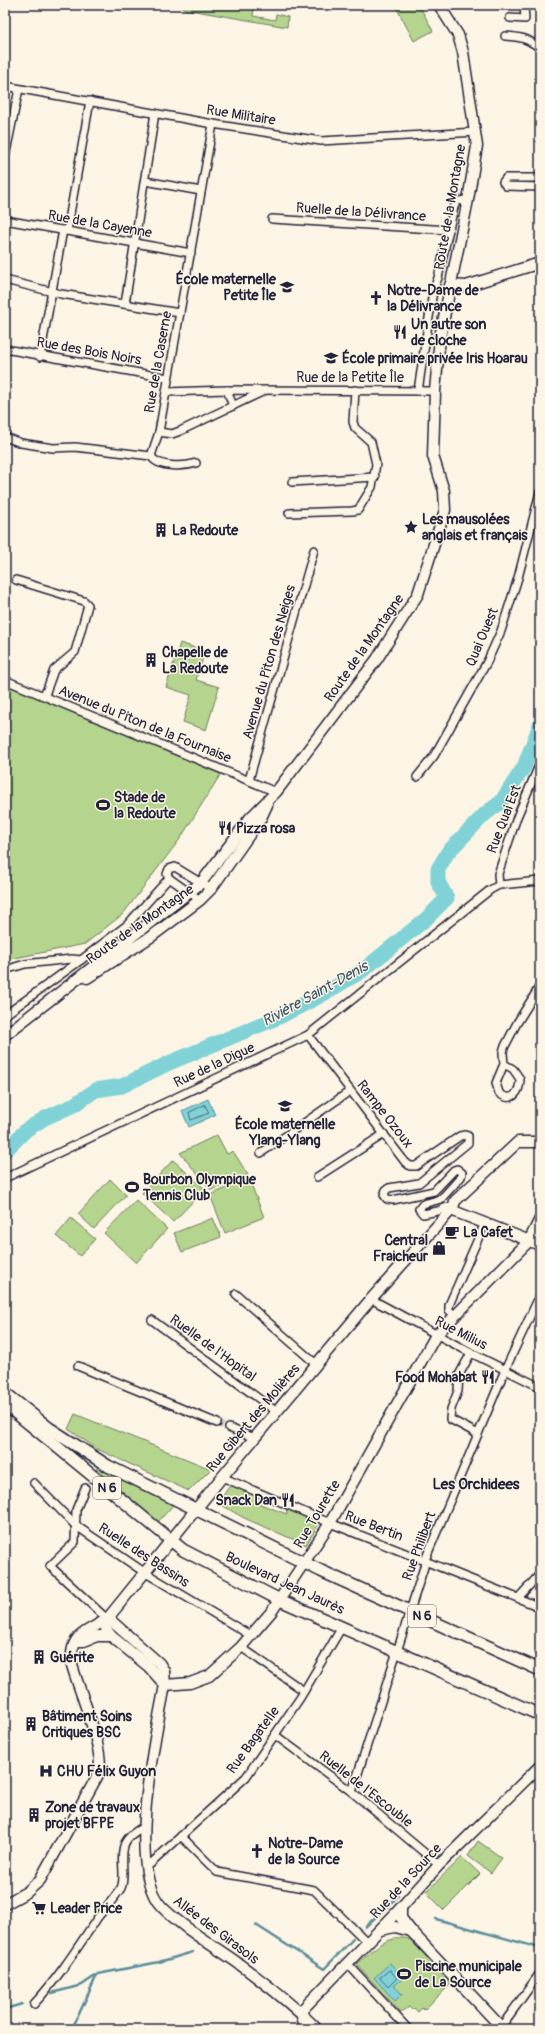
<svg xmlns="http://www.w3.org/2000/svg" width="545" height="2034" viewBox="0 0 545 2034" font-family="Pangolin,sans-serif">
  <rect width="100%" height="100%" fill="#fcf5e5"/>
  <filter id="ink" filterUnits="userSpaceOnUse"><feTurbulence type="fractalNoise" baseFrequency=".025" numOctaves="2"/><feDisplacementMap in="SourceGraphic" scale="8" xChannelSelector="R" yChannelSelector="G"/><feConvolveMatrix kernelMatrix="1 2 1 2 8 2 1 2 1" color-interpolation-filters="sRGB"/></filter>
  <g filter="url(#ink)">
    <g fill="#b5d48d" stroke="#6c7b64">
      <path d="M182,5H254L253,16L275,20L276,14L288,17L287,27L184,9Z"/>
      <path d="M395,5H419L433,31L414,41Z"/>
      <path d="M180,643L205,651L196,680L219,687L206,730L183,722L191,695L166,687Z"/>
      <path d="M5,684L222,772L180,839L123,914L85,944L5,960Z"/>
      <path d="M217,1135L227,1154L233,1151L248,1175L236,1182L211,1190L180,1153Z"/>
      <path d="M173,1160L205,1189L173,1222L142,1193Z"/>
      <path d="M110,1179L126,1195L94,1229L78,1214Z"/>
      <path d="M249,1179L264,1217L225,1233L210,1195Z"/>
      <path d="M136,1200L167,1229L136,1263L104,1233Z"/>
      <path d="M71,1218L95,1239L80,1256L56,1236Z"/>
      <path d="M213,1218L221,1237L182,1252L174,1233Z"/>
      <path d="M75,1414L211,1469L189,1491L97,1449L68,1429Z"/>
      <path d="M99,1466L103,1469L175,1503L158,1522L96,1469Z"/>
      <path d="M231,1484L259,1496L260,1504L287,1514L286,1507L320,1522L306,1545L244,1518L218,1503Z"/>
      <path d="M478,1841L502,1858L491,1873L468,1856Z"/>
      <path d="M462,1857L480,1874L444,1910L426,1892Z"/>
      <path d="M405,1938L411,1940L451,1984L424,2010L422,2008L418,2012L414,2008L412,2010L409,2007L401,2013L356,1964C371,1951 384,1937 405,1938Z"/>
    </g>
    <g fill="#80d2d7" stroke="#5a8c99">
      <path d="M208,1099L215,1115L189,1127L182,1111Z"/>
      <path d="M390,1963L403,1978L394,1986L402,1994L395,2001L374,1978Z"/>
    </g>
    <g fill="none" stroke-linecap="round" stroke-linejoin="round">
      <g stroke="#486879" stroke-width="1">
        <path d="M205,1105L209,1113L191,1120L189,1113Z"/>
        <path d="M390,1970L397,1978L388,1987L380,1978Z"/>
      </g>
      <g stroke="#5a8c99" stroke-width="2.5">
        <path d="M436,1919L540,1948"/>
        <path d="M256,1925L324,1969L353,1939"/>
        <path d="M365,1927L398,1896"/>
        <path d="M52,1993L82,1985L98,1974L159,1962L193,1952"/>
        <path d="M5,2009L22,2004"/>
        <path d="M72,2029L97,1975"/>
      </g>
      <path stroke="#80d2d7" stroke-width="15" d="M5,1151L26,1130L45,1118L72,1106L96,1090L122,1086L169,1063L279,1017L318,997L362,971L426,919L447,898L438,882V869L448,852L485,814L501,802L524,767L540,725"/>
      <path stroke="#d0cbc3" stroke-width="7" stroke-dasharray="7 3.5" stroke-linecap="butt" d="M217,1423L229,1428"/>
      <defs>
        <g id="street">
          <path d="M510,18L525,19L524,5"/>
          <path d="M505,36C521,37 527,38 540,48"/>
          <path d="M5,86L213,124L321,141L476,132"/>
          <path d="M5,157L19,89"/>
          <path d="M540,178H506L503,182L506,186L540,187"/>
          <path d="M145,181L201,191"/>
          <path d="M272,219L449,230"/>
          <path d="M5,220L191,253"/>
          <path d="M67,231L90,101"/>
          <path d="M5,280L61,294L180,313"/>
          <path d="M125,304L155,113"/>
          <path d="M5,349L168,378"/>
          <path d="M40,357L63,230"/>
          <path d="M227,390L233,406"/>
          <path d="M418,391L433,291L438,278L454,207L457,201L468,200"/>
          <path d="M166,392L227,390L435,391"/>
          <path d="M159,432L172,434L180,431L264,391"/>
          <path d="M5,437L21,443L53,448L75,447L151,456L159,432L213,124"/>
          <path d="M151,456C158,468 184,467 196,463"/>
          <path d="M292,482L375,477"/>
          <path d="M289,513L352,511L358,510L372,487L376,464L371,442L355,428L353,422L355,390"/>
          <path d="M16,580L84,601L88,605L75,652L54,670L46,692L42,695"/>
          <path d="M5,680L276,792"/>
          <path d="M417,777L434,756L487,662L501,631L518,578L540,492"/>
          <path d="M249,780L314,550"/>
          <path d="M499,885L498,874L517,817L540,763"/>
          <path d="M200,900L169,878L167,874L169,869L175,867L211,889"/>
          <path d="M81,960L127,925L169,878"/>
          <path d="M5,970L25,964L72,959L81,960L5,1015"/>
          <path d="M308,1035L405,1162L410,1166H416L460,1136L465,1135L468,1136V1143L419,1183L389,1188L386,1190L384,1195L387,1199L393,1200L434,1191L454,1170L457,1169L462,1173L461,1177L441,1199L423,1204L419,1209L423,1214L438,1211L447,1207L451,1210"/>
          <path d="M504,1064L513,1069L520,1079C520,1092 512,1104 499,1093L496,1083L504,1064L503,1053L504,1048L517,1023L540,986"/>
          <path d="M261,1153L350,1091"/>
          <path d="M317,1177L384,1134"/>
          <path d="M5,1178L308,1035L490,890L499,885L540,881"/>
          <path d="M236,1294L317,1365"/>
          <path d="M371,1299L471,1353L540,1387"/>
          <path d="M455,1316L449,1310V1305L485,1223"/>
          <path d="M152,1320L277,1412"/>
          <path d="M471,1353L459,1375L458,1391L451,1409L450,1419L478,1434"/>
          <path d="M78,1366L217,1423"/>
          <path d="M229,1428L255,1438"/>
          <path d="M222,1477L330,1523L540,1607"/>
          <path d="M34,1483L75,1525L144,1572L250,1635"/>
          <path d="M85,1488L76,1510L75,1542L50,1566L107,1619"/>
          <path d="M519,1597L540,1574"/>
          <path d="M241,1647L304,1691"/>
          <path d="M275,1735L352,1792L439,1865"/>
          <path d="M352,1792L424,1567L425,1560L505,1370L540,1295"/>
          <path d="M181,1836L217,1872L314,1890L367,1942"/>
          <path d="M146,1868L246,1777L300,1698L342,1627"/>
          <path d="M347,1963L408,2029"/>
          <path d="M34,2004C59,1977 78,1947 98,1917C105,1908 114,1899 121,1888C123,1884 123,1879 123,1874C122,1847 120,1839 145,1826"/>
          <path d="M300,2014L304,2029"/>
          <path d="M501,2027L540,1973"/>
        </g>
        <g id="secondary">
          <path d="M450,285L466,286L540,263"/>
          <path d="M87,978L152,936L200,900L211,889L261,818L267,805"/>
          <path d="M5,1035L201,883L250,818L276,792L377,659L418,594L445,510L444,491L433,456L435,391L440,337L468,200L477,146L463,52L458,35L439,5"/>
          <path d="M451,1210L540,1245"/>
          <path d="M108,1618L159,1663L164,1671L165,1685C156,1734 125,1870 162,1907C183,1928 211,1944 235,1961C264,1982 292,2004 317,2029"/>
          <path d="M106,1620V1629L111,1636L148,1666L165,1685"/>
          <path d="M76,1641H84L97,1636H111"/>
          <path d="M165,1685L190,1683L209,1676L241,1647L272,1611L330,1523L436,1335L529,1241L540,1219"/>
          <path d="M5,1904L27,1892L40,1880L99,1773C105,1749 79,1691 72,1665C69,1632 87,1634 108,1618L222,1477L371,1299L453,1208L455,1201L518,1142H540"/>
          <path d="M401,1908V1918L411,1931L503,2029"/>
          <path d="M380,1930L395,1927L411,1931"/>
          <path d="M300,2012L396,1913L439,1865L540,1766"/>
        </g>
        <g id="primary">
          <path d="M5,1393L49,1428L108,1466L321,1571L540,1670"/>
          <path d="M5,1404L183,1550L280,1600L540,1715"/>
        </g>
      </defs>
      <use href="#street" stroke="#22223b" stroke-width="10"/>
      <use href="#secondary" stroke="#22223b" stroke-width="13"/>
      <use href="#primary" stroke="#22223b" stroke-width="14"/>
      <use href="#street" stroke="#fcf5e5" stroke-width="7"/>
      <use href="#secondary" stroke="#fcf5e5" stroke-width="10"/>
      <use href="#primary" stroke="#fcf5e5" stroke-width="11"/>
    </g>
  </g>
  <defs>
    <symbol id="school-bare" viewBox="-9 -9 18 18"><path d="M0-5L7-2L0 1L-7-2ZM-4 1L0 2.5L4 1V4Q0 6-4 4Z" fill="#22223b" stroke="#fcf5e5" stroke-width="2.5" paint-order="stroke"/></symbol>
    <symbol id="church-bare" viewBox="-9 -9 18 18"><path d="M-1.2-6h2.4v3.5h3.3v2.4h-3.3V6h-2.4V-.1h-3.3v-2.4h3.3Z" fill="#22223b" stroke="#fcf5e5" stroke-width="2.5" paint-order="stroke"/></symbol>
    <symbol id="restaurant-bare" viewBox="-9 -9 18 18"><path d="M-5-6h1v4h1v-4h1v4h1v-4h1v5L-1.5 .5V6h-2V.5L-5-1ZM5-6V6H3V1.5H1.5Q1.5-4 5-6Z" fill="#22223b" stroke="#fcf5e5" stroke-width="2.5" paint-order="stroke"/></symbol>
    <symbol id="sight-bare" viewBox="-9 -9 18 18"><path d="M0-6L1.8-2.2L6-1.7L2.9 1.2L3.7 5.4L0 3.3L-3.7 5.4L-2.9 1.2L-6-1.7L-1.8-2.2Z" fill="#22223b" stroke="#fcf5e5" stroke-width="2.5" paint-order="stroke"/></symbol>
    <symbol id="building-bare" viewBox="-9 -9 18 18"><path d="M-4-6H4V6H1V3H-1V6H-4ZM-2.5-4.3h1.7v1.8h-1.7ZM.8-4.3h1.7v1.8H.8ZM-2.5-1h1.7V.8h-1.7ZM.8-1h1.7V.8H.8Z" fill="#22223b" stroke="#fcf5e5" stroke-width="2.5" paint-order="stroke"/></symbol>
    <symbol id="stadium-bare" viewBox="-9 -9 18 18"><path d="M0-5a6.5 5 0 1 0 0 10a6.5 5 0 1 0 0-10ZM-3.5-1.8h7v3.6h-7Z" fill="#22223b" stroke="#fcf5e5" stroke-width="2.5" paint-order="stroke"/></symbol>
    <symbol id="cafe-bare" viewBox="-9 -9 18 18"><path d="M-5.5-4.5H6V0H3Q3 3.5 0 3.5H-2.5Q-5.5 3.5-5.5 0ZM3-3.2v2h1.7v-2ZM-6 4.5H4V6H-6Z" fill="#22223b" stroke="#fcf5e5" stroke-width="2.5" paint-order="stroke"/></symbol>
    <symbol id="shop-bare" viewBox="-9 -9 18 18"><path d="M-5-2.5h2.3a2.7 3.5 0 0 1 5.4 0H5L5.5 6h-11ZM-1.5-2.5h3a1.5 2.3 0 0 0-3 0Z" fill="#22223b" stroke="#fcf5e5" stroke-width="2.5" paint-order="stroke"/></symbol>
    <symbol id="hospital-bare" viewBox="-9 -9 18 18"><path d="M-5-5h3v3.5h4V-5h3V5h-3V1.5h-4V5h-3Z" fill="#22223b" stroke="#fcf5e5" stroke-width="2.5" paint-order="stroke"/></symbol>
    <symbol id="supermarket-bare" viewBox="-9 -9 18 18"><path d="M-6-5.5h2.5l.6 2H6L4.5 2H-2.5L-4.4-4H-6ZM-1.5 3.2a1.3 1.3 0 1 0 .1 0ZM3 3.2a1.3 1.3 0 1 0 .1 0Z" fill="#22223b" stroke="#fcf5e5" stroke-width="2.5" paint-order="stroke"/></symbol>
  </defs>
  <g fill-rule="evenodd">
    <use href="#school-bare" x="277" y="277" width="20" height="20"/>
    <use href="#church-bare" x="366" y="288" width="20" height="20"/>
    <use href="#restaurant-bare" x="390" y="322" width="20" height="20"/>
    <use href="#school-bare" x="321" y="348" width="20" height="20"/>
    <use href="#sight-bare" x="401" y="517" width="20" height="20"/>
    <use href="#building-bare" x="151" y="520" width="20" height="20"/>
    <use href="#building-bare" x="141" y="650" width="20" height="20"/>
    <use href="#stadium-bare" x="93" y="795" width="20" height="20"/>
    <use href="#restaurant-bare" x="215" y="818" width="20" height="20"/>
    <use href="#school-bare" x="275" y="1096" width="20" height="20"/>
    <use href="#stadium-bare" x="122" y="1177" width="20" height="20"/>
    <use href="#cafe-bare" x="442" y="1222" width="20" height="20"/>
    <use href="#shop-bare" x="429" y="1238" width="20" height="20"/>
    <use href="#restaurant-bare" x="478" y="1367" width="20" height="20"/>
    <use href="#restaurant-bare" x="278" y="1490" width="20" height="20"/>
    <use href="#building-bare" x="29" y="1647" width="20" height="20"/>
    <use href="#building-bare" x="21" y="1714" width="20" height="20"/>
    <use href="#hospital-bare" x="36" y="1761" width="20" height="20"/>
    <use href="#building-bare" x="24" y="1805" width="20" height="20"/>
    <use href="#church-bare" x="247" y="1841" width="20" height="20"/>
    <use href="#supermarket-bare" x="29" y="1898" width="20" height="20"/>
    <use href="#stadium-bare" x="394" y="1964" width="20" height="20"/>
  </g>
  <g text-anchor="middle" dominant-baseline="central" stroke-width="3" stroke-linejoin="round" paint-order="stroke">
    <g fill="#fcf5e5" stroke="#63616e" stroke-width="1">
      <rect x="93" y="1477" width="28" height="22" rx="3"/>
      <rect x="408" y="1605" width="28" height="22" rx="3"/>
    </g>
    <g font-size="13" font-weight="bold" fill="#22223b">
      <text x="107" y="1488">N 6</text>
      <text x="422" y="1616">N 6</text>
    </g>
    <g font-size="14" fill="#22223b" stroke="#fcf5e5">
      <text transform="translate(241 115) rotate(9)">Rue Militaire</text>
      <text transform="translate(450 207) rotate(-80)">Route de la Montagne</text>
      <text transform="translate(361 212) rotate(4)">Ruelle de la Délivrance</text>
      <text transform="translate(100 224) rotate(10)">Rue de la Cayenne</text>
      <text transform="translate(89 351) rotate(10)">Rue des Bois Noirs</text>
      <text transform="translate(158 362) rotate(-80)">Rue de la Caserne</text>
      <text x="350" y="377">Rue de la Petite Île</text>
      <text transform="translate(482 637) rotate(-67)">Quai Ouest</text>
      <text transform="translate(364 648) rotate(-55)">Route de la Montagne</text>
      <text transform="translate(269 662) rotate(-74)">Avenue du Piton des Neiges</text>
      <text transform="translate(145 724) rotate(22)">Avenue du Piton de la Fournaise</text>
      <text transform="translate(504 819) rotate(-69)">Rue Quai Est</text>
      <text transform="translate(140 924) rotate(-35)">Route de la Montagne</text>
      <text transform="translate(214 1065) rotate(-25)">Rue de la Digue</text>
      <text transform="translate(385 1114) rotate(52)">Rampe Ozoux</text>
      <text transform="translate(461 1333) rotate(27)">Rue Milius</text>
      <text transform="translate(213 1348) rotate(36)">Ruelle de l'Hopital</text>
      <text transform="translate(253 1418) rotate(-50)">Rue Gibert des Molières</text>
      <text transform="translate(317 1514) rotate(-59)">Rue Tourette</text>
      <text transform="translate(374 1526) rotate(21)">Rue Bertin</text>
      <text transform="translate(419 1546) rotate(-70)">Rue Philibert</text>
      <text transform="translate(144 1555) rotate(33)">Ruelle des Bassins</text>
      <text transform="translate(285 1583) rotate(25)">Boulevard Jean Jaurès</text>
      <text transform="translate(253 1740) rotate(-54)">Rue Bagatelle</text>
      <text transform="translate(366 1789) rotate(38)">Ruelle de l'Escouble</text>
      <text transform="translate(406 1881) rotate(-47)">Rue de la Source</text>
      <text transform="translate(216 1930) rotate(37)">Allée des Girasols</text>
    </g>
    <g font-size="14" font-weight="bold" fill="#22223b" stroke="#fcf5e5" text-anchor="start">
      <text x="276" y="279" text-anchor="end">École maternelle<tspan x="276" dy="16">Petite Île</tspan></text>
      <text x="387" y="290">Notre-Dame de<tspan x="387" dy="16">la Délivrance</tspan></text>
      <text x="411" y="324">Un autre son<tspan x="411" dy="16">de cloche</tspan></text>
      <text x="342" y="358">École primaire privée Iris Hoarau</text>
      <text x="422" y="519">Les mausolées<tspan x="422" dy="16">anglais et français</tspan></text>
      <text x="172" y="530">La Redoute</text>
      <text x="162" y="652">Chapelle de<tspan x="162" dy="16">La Redoute</tspan></text>
      <text x="114" y="797">Stade de<tspan x="114" dy="16">la Redoute</tspan></text>
      <text x="236" y="828">Pizza rosa</text>
      <text x="285" y="1124" text-anchor="middle">École maternelle<tspan x="285" dy="16">Ylang-Ylang</tspan></text>
      <text x="143" y="1179">Bourbon Olympique<tspan x="143" dy="16">Tennis Club</tspan></text>
      <text x="463" y="1232">La Cafet</text>
      <text x="428" y="1240" text-anchor="end">Central<tspan x="428" dy="16">Fraicheur</tspan></text>
      <text x="477" y="1377" text-anchor="end">Food Mohabat</text>
      <text x="277" y="1500" text-anchor="end">Snack Dan</text>
      <text x="50" y="1657">Guérite</text>
      <text x="42" y="1716">Bâtiment Soins<tspan x="42" dy="16">Critiques BSC</tspan></text>
      <text x="57" y="1771">CHU Félix Guyon</text>
      <text x="45" y="1807">Zone de travaux<tspan x="45" dy="16">projet BFPE</tspan></text>
      <text x="268" y="1843">Notre-Dame<tspan x="268" dy="16">de la Source</tspan></text>
      <text x="50" y="1908">Leader Price</text>
      <text x="415" y="1966">Piscine municipale<tspan x="415" dy="16">de La Source</tspan></text>
    </g>
    <g font-size="15" font-style="italic" fill="#3e576a" stroke="#fcf5e5">
      <text transform="translate(315 994) rotate(-29)">Rivière Saint-Denis</text>
    </g>
    <g font-size="15" font-weight="bold" fill="#22223b" stroke="#fcf5e5">
      <text x="476" y="1484">Les Orchidees</text>
    </g>
  </g>
  <rect width="545" height="2034" fill="none" stroke="#fcf5e5" stroke-width="20"/>
  <rect x="10" y="10" width="525" height="2014" fill="none" stroke="#22223b" stroke-width="1.5" filter="url(#ink)"/>
</svg>
